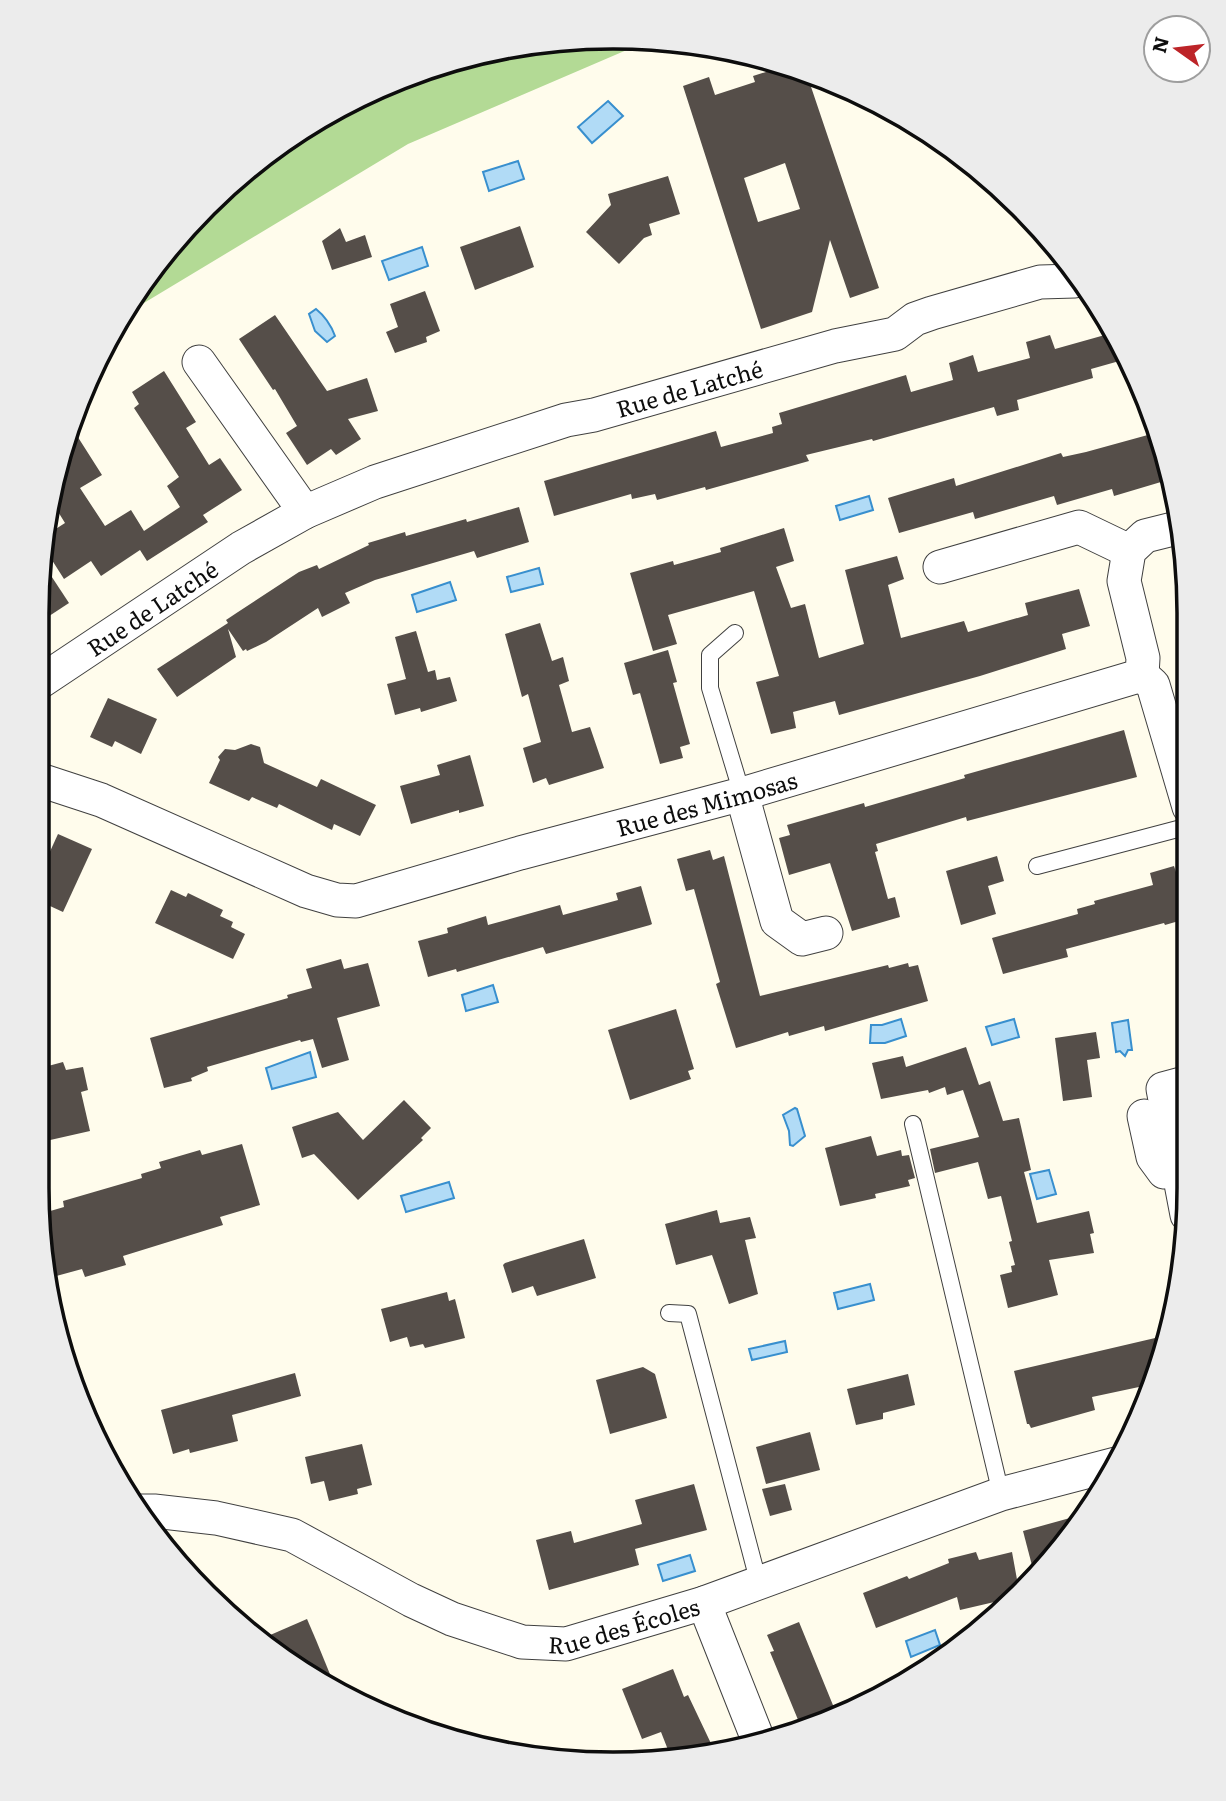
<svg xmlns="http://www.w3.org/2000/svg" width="1226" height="1801" viewBox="0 0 1226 1801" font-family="Literata,serif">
  <rect width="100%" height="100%" fill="#fffcec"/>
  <path fill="#b3da95" d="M613,37L650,40L408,144L119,318L206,205L293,134L393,80L501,48Z"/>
  <g fill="#b1dbf6" stroke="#388fce" stroke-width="2">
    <path d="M608,101L623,116L592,143L578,127Z"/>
    <path d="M518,161L524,179L489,191L483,172Z"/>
    <path d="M422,247L428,266L389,280L382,261Z"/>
    <path d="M316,309C326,317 331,325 335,336L327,342L315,331L309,314Z"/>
    <path d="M869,496L873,510L840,520L836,506Z"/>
    <path d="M539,568L543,584L511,592L507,577Z"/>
    <path d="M450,582L456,600L417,612L412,595Z"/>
    <path d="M493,985L498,1002L466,1011L462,995Z"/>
    <path d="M901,1019L906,1036L885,1043H870L871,1025H882Z"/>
    <path d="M1014,1019L1019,1037L992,1045L986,1027Z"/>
    <path d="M1128,1020L1132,1050H1128L1125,1056L1120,1051L1116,1052L1112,1023Z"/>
    <path d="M310,1052L316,1077L272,1089L266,1068Z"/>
    <path d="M795,1108L797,1109L805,1136L793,1146L790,1145L789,1131L783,1115Z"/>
    <path d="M1049,1170L1056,1194L1037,1199L1030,1174Z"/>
    <path d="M449,1182L454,1198L406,1212L401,1196Z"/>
    <path d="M870,1284L874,1300L838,1309L834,1293Z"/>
    <path d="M785,1341L787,1352L752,1360L749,1349Z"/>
    <path d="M690,1555L695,1571L663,1581L658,1565Z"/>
    <path d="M935,1630L940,1645L911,1657L906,1641Z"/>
  </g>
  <g fill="#554e49" fill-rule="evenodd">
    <path d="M785,66L806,72L879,288L850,298L830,240L812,312L761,329L683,86L709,77L715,95L755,82L753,76ZM785,163L800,209L758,222L744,178Z"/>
    <path d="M668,176L680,214L649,224L652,235L644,238L619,264L586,232L611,205L608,194Z"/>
    <path d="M520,226L534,267L475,290L460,247Z"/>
    <path d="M340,228L346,242L365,235L372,257L332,270L322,241Z"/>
    <path d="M425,291L440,331L426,337L427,342L395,353L386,332L398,327L390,304Z"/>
    <path d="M275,315L327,391L367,378L378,411L348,419L361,439L336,455L331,449L307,465L286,433L297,426L275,389L273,390L239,339Z"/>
    <path d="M1112,333L1130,358L1091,369L1093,378L1017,400L1019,410L997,416L994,407L873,441L872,439L806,455L809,461L706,490L705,487L657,500L655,494L632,499L631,494L554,516L544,481L716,431L721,447L773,433L772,427L782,424L779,413L906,375L911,392L953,380L949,363L973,355L978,372L1030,358L1026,342L1050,335L1055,349Z"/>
    <path d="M164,371L196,422L186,428L209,465L220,458L242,490L203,515L208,522L147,561L140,550L101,576L91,561L64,579L43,546L44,540L53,534L51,532L65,523L49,497L74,431L102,475L80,488L105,526L131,510L144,531L180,507L167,486L179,477L134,408L139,404L132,392Z"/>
    <path d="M1155,433L1171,479L1114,496L1112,489L1057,505L1054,496L975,519L973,512L899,533L888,498L954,478L956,486L1061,453L1063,457L1086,452Z"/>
    <path d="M519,507L529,542L477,558L474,551L375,580L345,593L350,603L322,617L318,608L266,642L247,651L246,649L243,651L228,629L236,657L177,697L157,669L228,623L226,620L238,612L299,572L317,565L319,569L369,545L368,543L405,532L406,536L466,519L467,522Z"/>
    <path d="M784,528L794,561L776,567L791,608L805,604L819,658L864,644L845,570L897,556L904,579L888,585L901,638L964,621L968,632L1028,615L1025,603L1079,589L1090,626L1062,634L1066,649L980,676L839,715L835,701L793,712L796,728L771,734L756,682L779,676L754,591L668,615L677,644L653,651L630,573L673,561L674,565L696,559L721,552L720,548Z"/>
    <path d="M42,562L69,603L37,624V613Z"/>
    <path d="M540,623L552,661L563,657L569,681L559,685L572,732L590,727L604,768L549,785L546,778L533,783L523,748L541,742L528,694L522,697L505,634Z"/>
    <path d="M416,631L428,672L435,670L437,680L450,677L457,701L421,712L420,708L395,715L387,684L406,679L395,637Z"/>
    <path d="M668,650L677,682L673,683L690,744L680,747L683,758L660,764L640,693L633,695L624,663Z"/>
    <path d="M108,698L157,719L141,754L115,741L112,747L90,737Z"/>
    <path d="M1124,730L1137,777L967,821L966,817L876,844L878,851L875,852L888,899L895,897L900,917L852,931L830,863L789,875L779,838L790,835L787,825L864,803L865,807L965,778L964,775Z"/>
    <path d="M251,744L260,747L264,763L317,787L321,779L376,805L360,836L334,824L332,830L279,804L277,808L252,797L249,801L209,783L220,760L218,757L225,749L235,750Z"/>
    <path d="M470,755L484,806L459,813V810L411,824L400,786L440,775L437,765Z"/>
    <path d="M58,834L92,849L63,912L37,900V880Z"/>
    <path d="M710,850L713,860L724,856L760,996L888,965L889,968L908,963L909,967L918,965L928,1001L825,1031L824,1026L789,1036L788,1032L736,1048L716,984L720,982L694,889L686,891L677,859Z"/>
    <path d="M997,856L1004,881L988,886L996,914L961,925L946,871Z"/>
    <path d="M1174,866L1179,881L1189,878V918L1165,925L1164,923L1066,949L1068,957L1003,974L992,938L1078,914L1077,909L1095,904L1094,901L1153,885L1150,873Z"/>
    <path d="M641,886L652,924L650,925L546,954L543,947L457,972L456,969L428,977L418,941L448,933L447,928L486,916L488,925L560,905L563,915L618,900L616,893Z"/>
    <path d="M171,890L186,897L188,893L223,910L220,916L233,922L231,927L245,934L233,959L155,923Z"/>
    <path d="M341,959L344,969L368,963L380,1006L337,1018L349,1060L322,1068L313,1039L301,1042L300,1040L207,1067L208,1071L191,1078L192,1081L164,1088L150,1038L288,998L287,995L312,988L306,969Z"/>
    <path d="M676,1009L694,1069L688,1071L691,1079L630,1100L608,1030Z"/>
    <path d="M1096,1032L1100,1058L1087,1060L1092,1097L1063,1101L1055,1038Z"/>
    <path d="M966,1047L979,1085L990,1081L1003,1121L1019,1118L1031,1170L1024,1172L1037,1223L1089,1211L1094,1233L1090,1234L1094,1253L1049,1260L1058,1295L1008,1308L1000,1275L1012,1272L1011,1266L1015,1265L1009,1242L1012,1241L1001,1196L988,1199L978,1162L935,1173L930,1149L979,1137L963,1090L947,1095L945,1087L929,1093L928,1090L881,1099L872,1063L903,1056L906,1067Z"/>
    <path d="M63,1062L66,1070L83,1067L88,1090L81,1092L90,1131L37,1143V1069Z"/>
    <path d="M404,1100L431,1128L421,1138L423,1140L358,1200L314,1154L302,1158L292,1127L338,1112L363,1140Z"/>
    <path d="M871,1136L877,1156L901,1150L902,1156L909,1155L915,1178L908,1180L910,1186L875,1194L876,1198L840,1206L825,1148Z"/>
    <path d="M242,1144L260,1205L220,1217L223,1225L123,1256L126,1265L85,1277L82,1269L49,1278L40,1214L64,1207L63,1201L142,1178L141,1174L161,1168L159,1162L200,1150L202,1155Z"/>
    <path d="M717,1210L720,1223L750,1217L756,1238L745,1240L758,1294L729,1304L712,1255L676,1265L665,1224Z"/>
    <path d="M584,1239L596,1278L537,1296L533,1286L512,1293L503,1265L505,1263Z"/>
    <path d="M447,1292L449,1301L455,1299L465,1338L425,1348L423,1344L410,1347L407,1337L390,1342L381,1309Z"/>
    <path d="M1168,1335L1153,1384L1092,1397L1095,1410L1031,1428L1029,1424H1027L1014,1371Z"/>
    <path d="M643,1367L655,1374L667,1418L610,1434L596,1380Z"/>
    <path d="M295,1373L301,1396L232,1415L238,1441L190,1453L189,1449L173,1454L161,1410Z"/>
    <path d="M908,1374L915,1405L883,1413V1419L856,1425L847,1389Z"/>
    <path d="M810,1432L820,1470L766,1484L756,1447Z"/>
    <path d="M362,1444L372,1485L357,1489L358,1494L329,1501L324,1481L311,1484L305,1457Z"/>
    <path d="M694,1484L707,1530L635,1549L639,1565L549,1590L536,1540L571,1531L574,1543L642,1524L635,1500Z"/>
    <path d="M785,1484L792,1510L770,1516L762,1489Z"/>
    <path d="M1088,1513L1044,1567L1035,1577L1023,1531Z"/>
    <path d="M976,1552L979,1560L1012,1552L1020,1596L960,1610L957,1597L876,1628L863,1593L907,1576L909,1579L949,1563L948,1559Z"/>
    <path d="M307,1619L316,1640L334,1684L261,1639Z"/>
    <path d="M799,1622L837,1715L801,1727L770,1652L774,1651L767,1635Z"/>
    <path d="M673,1669L684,1697L688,1695L716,1754L670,1755L661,1732L642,1739L622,1689Z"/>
  </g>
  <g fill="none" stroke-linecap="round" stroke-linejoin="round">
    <defs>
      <g id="lane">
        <path d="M735,633L710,655V688L742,794"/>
        <path d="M1037,866L1189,826"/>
        <path d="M913,1124L1001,1494"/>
        <path d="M669,1313L688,1314L759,1584"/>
      </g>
      <g id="street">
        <path d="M199,362L305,512"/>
        <path d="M940,567L1079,527L1129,551"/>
        <path d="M1142,675L1153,685L1189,807"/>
        <path id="s1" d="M37,684L241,548L305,512L375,482L566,420L594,415L835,346L895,334L915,319L932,313L1040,282L1075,281"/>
        <path id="s2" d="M37,779L101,800L306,891L337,900L356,901L520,853L742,794L1142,675L1143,658L1124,581L1129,551L1145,536L1181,527"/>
        <path d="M742,794L777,921L802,939L826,933"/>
        <path d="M1144,1116L1153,1157L1164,1172"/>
        <path d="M1187,1215L1163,1089L1189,1082"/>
        <path id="s3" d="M137,1511H154L216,1518L292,1535L411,1600L452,1619L522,1642L566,1644L704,1603L1001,1494L1116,1464"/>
        <path d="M704,1603L759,1742"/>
      </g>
    </defs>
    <use href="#lane" stroke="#404040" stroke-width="18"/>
    <use href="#street" stroke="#404040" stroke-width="35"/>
    <use href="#lane" stroke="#fff" stroke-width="16"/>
    <use href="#street" stroke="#fff" stroke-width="33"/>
  </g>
  <g text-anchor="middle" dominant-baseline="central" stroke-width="7" stroke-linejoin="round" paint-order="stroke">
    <g font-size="23" fill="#0d0d0d" stroke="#fff">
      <text stroke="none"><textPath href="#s1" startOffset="723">Rue de Latché</textPath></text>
      <text stroke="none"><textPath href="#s1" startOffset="138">Rue de Latché</textPath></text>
      <text stroke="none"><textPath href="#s2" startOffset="707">Rue des Mimosas</textPath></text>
      <text stroke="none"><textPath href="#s3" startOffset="516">Rue des Écoles</textPath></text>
    </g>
  </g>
  <path d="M0 0H1226V1801H0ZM613 49H613A564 564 0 0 1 1177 613V1188A564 564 0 0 1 613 1752H613A564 564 0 0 1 49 1188V613A564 564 0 0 1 613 49Z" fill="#ececec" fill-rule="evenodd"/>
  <path fill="none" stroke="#0d0d0d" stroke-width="3.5" d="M613 49H613A564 564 0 0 1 1177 613V1188A564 564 0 0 1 613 1752H613A564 564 0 0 1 49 1188V613A564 564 0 0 1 613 49Z"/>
  <g transform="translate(1177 49) rotate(284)"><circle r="33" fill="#ffffff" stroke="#9e9e9e" stroke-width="2"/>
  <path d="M0-5L12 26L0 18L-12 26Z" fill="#bd2428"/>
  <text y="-10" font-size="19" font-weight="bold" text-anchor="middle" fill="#0d0d0d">N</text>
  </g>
</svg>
